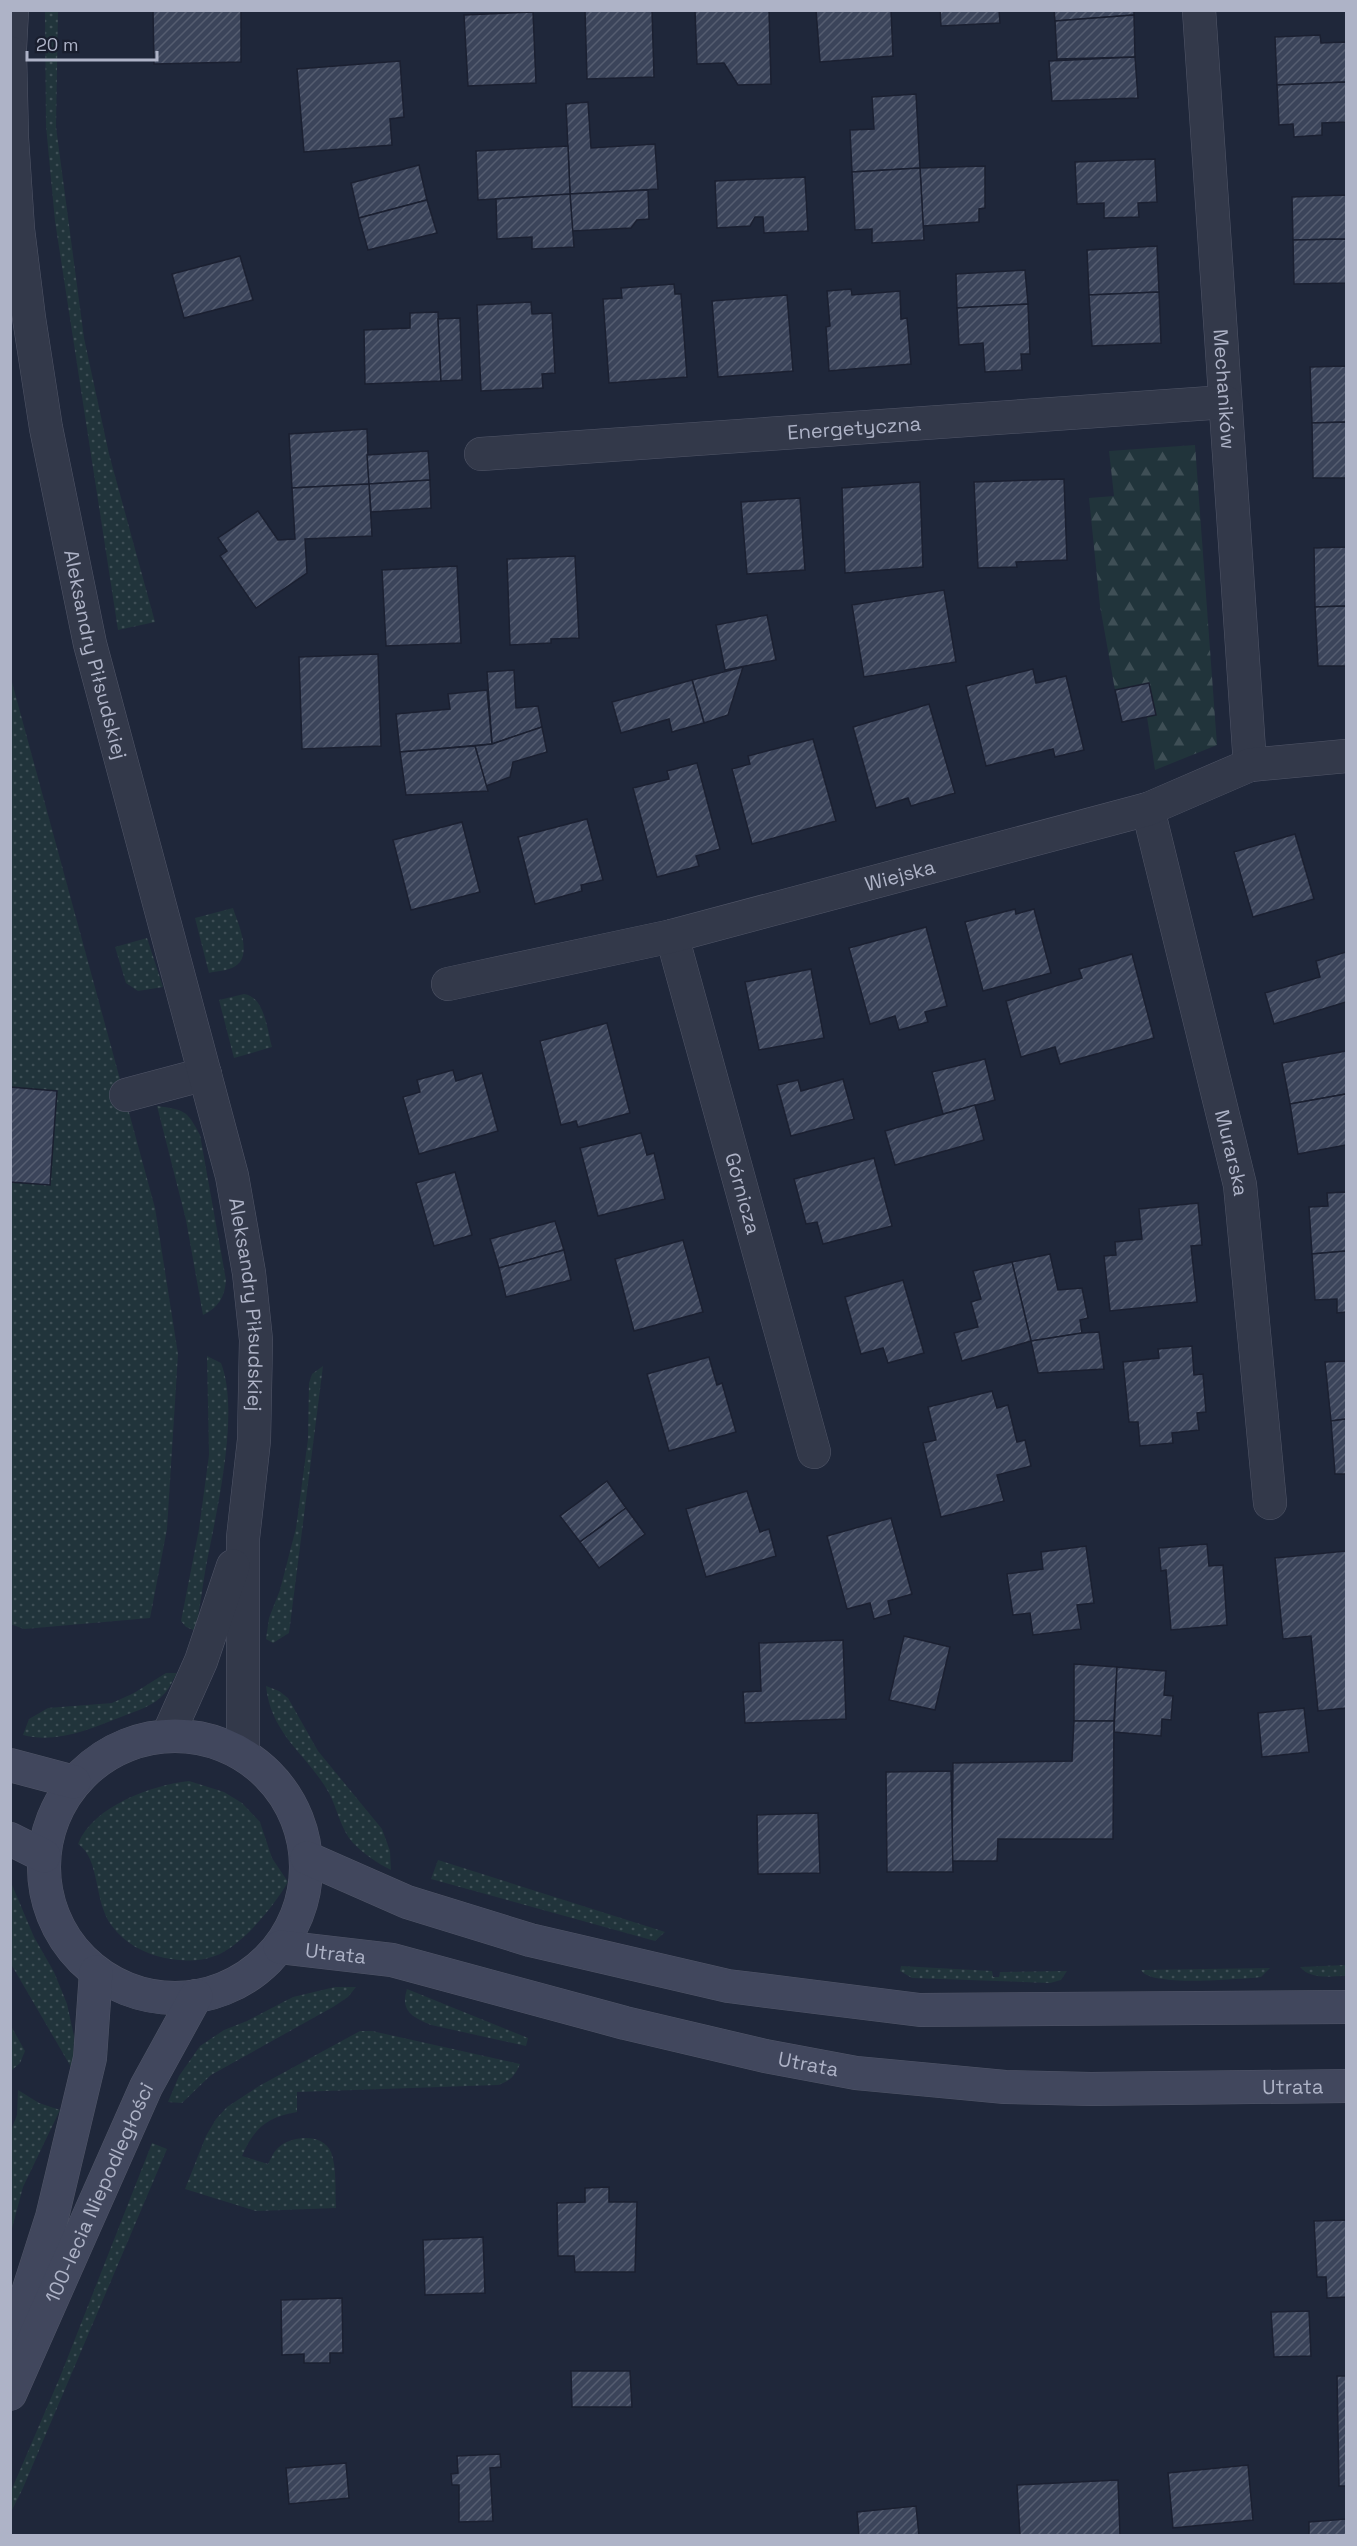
<svg xmlns="http://www.w3.org/2000/svg" width="1357" height="2546" viewBox="0 0 1357 2546" font-family="'Space Grotesk',sans-serif">
  <defs>
    <pattern id="grass-dots" width="8" height="8" patternUnits="userSpaceOnUse" patternTransform="scale(1.5)"><rect width="8" height="8" fill="#21343b"/><path d="M2 2h.1M6 6h.1" fill="none" stroke="#3f4f56" stroke-width="1.8" stroke-linecap="round"/></pattern>
    <pattern id="forest-firs" width="22" height="20" patternUnits="userSpaceOnUse" patternTransform="scale(1.5)"><rect width="22" height="20" fill="#21343b"/><path d="M5 1l3.5 6h-7zM16 11l3.5 6h-7z" fill="#3f4f56"/></pattern>
    <pattern id="building-hatch" width="6" height="6" patternUnits="userSpaceOnUse" patternTransform="scale(1.5)"><rect width="6" height="6" fill="#3b445a"/><path d="M-1 1l2-2M0 6l6-6M5 7l2-2" fill="none" stroke="#555d70"/></pattern>
  </defs>
  <rect width="100%" height="100%" fill="#1f273a"/>
  <g fill="url(#grass-dots)">
    <path d="M45,11H58L56,127L84,338L109,454L155,622L118,630L55,221L46,126Z"/>
    <path d="M10,675L155,1208L178,1354L167,1529L150,1618L24,1629L10,1624Z"/>
    <path d="M233,908C238,924 254,957 234,967C227,971 216,971 209,973L195,918Z"/>
    <path d="M147,938L163,987L138,991L126,983L115,947Z"/>
    <path d="M244,994C265,997 267,1030 272,1047L234,1058L219,1000Z"/>
    <path d="M157,1106C185,1110 187,1110 200,1135L226,1280C225,1297 218,1308 203,1315L186,1220Z"/>
    <path d="M207,1356L221,1363C241,1414 215,1517 205,1572C202,1591 199,1611 196,1631L186,1627L181,1621L199,1529L209,1455Z"/>
    <path d="M323,1366L289,1633L273,1643L266,1639L269,1618L280,1590L296,1528L308,1439L309,1383L312,1374Z"/>
    <path d="M166,1673H177C173,1679 170,1688 165,1693C154,1706 136,1711 121,1717C90,1729 56,1744 23,1735L29,1719L48,1708L112,1703L134,1693Z"/>
    <path d="M266,1686L279,1691L288,1698L318,1751L382,1829L390,1851L391,1870C377,1863 364,1854 353,1843C341,1830 337,1808 329,1793C307,1754 271,1735 266,1686Z"/>
    <path d="M189,1781L224,1792L242,1803L260,1822L272,1858L288,1882C274,1906 242,1946 215,1956C199,1962 181,1961 165,1958C145,1954 124,1943 112,1926C93,1901 101,1860 78,1844C93,1806 152,1785 189,1781Z"/>
    <path d="M438,1860L665,1932L655,1941L431,1879Z"/>
    <path d="M10,1880L34,1937L54,1972L67,2004L74,2036L73,2067H71L11,1964Z"/>
    <path d="M1346,1965V1976C1331,1976 1311,1980 1300,1967Z"/>
    <path d="M901,1966L992,1971L993,1977H999L1000,1972L1067,1971L1061,1980L1050,1983L912,1978L900,1971Z"/>
    <path d="M1270,1968L1261,1977L1253,1978C1232,1979 1150,1987 1141,1970Z"/>
    <path d="M335,1987H356L348,1997L333,2007L211,2075L182,2103L168,2102L179,2076L200,2046L224,2030L247,2021L293,1997Z"/>
    <path d="M407,1989L528,2038L526,2046L431,2025C412,2017 400,2011 407,1989Z"/>
    <path d="M11,2026L25,2051L20,2063L11,2071Z"/>
    <path d="M360,2031H372L520,2064C515,2076 510,2081 498,2085L297,2092V2112C267,2117 254,2128 242,2156L268,2164C271,2159 273,2152 278,2148C291,2135 323,2133 331,2152C337,2168 335,2191 336,2208L256,2211L185,2189L206,2136L216,2119L227,2107L259,2086Z"/>
    <path d="M18,2090L39,2103L60,2110L23,2187L11,2232L10,2133L17,2115Z"/>
    <path d="M152,2143L167,2149L23,2488L11,2512V2491L60,2377Z"/>
  </g>
  <path fill="url(#forest-firs)" d="M1195,445L1217,745L1155,770L1147,717L1156,714L1149,684L1115,690L1100,606L1089,498L1114,496L1109,451Z"/>
  <g fill="url(#building-hatch)" stroke="#1b2031" stroke-width="1.5">
    <path d="M153,10H241V62L154,64Z"/>
    <path d="M585,10H652L654,77L587,79Z"/>
    <path d="M695,10H769L771,84L738,85L724,63L697,64Z"/>
    <path d="M816,10H891L893,56L820,62Z"/>
    <path d="M940,10H999L1000,23L941,26Z"/>
    <path d="M1054,10H1134V15L1055,21Z"/>
    <path d="M533,12L536,83L468,86L464,15Z"/>
    <path d="M1134,15L1135,57L1057,59L1055,21Z"/>
    <path d="M1320,35L1321,43L1346,42V82L1277,85L1275,37Z"/>
    <path d="M1135,57L1138,98L1052,101L1049,61Z"/>
    <path d="M400,61L404,117L390,119L392,145L304,152L297,69Z"/>
    <path d="M1346,82V122L1322,123V135L1294,137L1293,124L1279,125L1277,85Z"/>
    <path d="M916,94L920,168L852,172L850,130L874,129L872,97Z"/>
    <path d="M588,102L591,148L655,144L658,189L570,194L566,104Z"/>
    <path d="M568,146L570,194L478,200L476,151Z"/>
    <path d="M1155,159L1157,202L1138,203L1139,217L1104,218V203L1077,204L1075,162Z"/>
    <path d="M419,165L427,200L359,218L351,183Z"/>
    <path d="M985,166V208L979,209V222L923,226L920,168Z"/>
    <path d="M920,168L924,240L872,243V229L855,230L852,172Z"/>
    <path d="M805,177L808,231L764,233L763,217H755L750,226L717,228L715,181Z"/>
    <path d="M648,190L649,219L637,220L631,228L572,231L570,194Z"/>
    <path d="M570,194L574,247L532,249V237L497,239L496,199Z"/>
    <path d="M1346,195V239L1293,240L1292,197Z"/>
    <path d="M427,200L437,233L368,250L359,218Z"/>
    <path d="M1346,239V283L1294,284L1293,240Z"/>
    <path d="M1157,246L1159,292L1089,295L1087,250Z"/>
    <path d="M240,256L253,300L184,318L172,274Z"/>
    <path d="M1025,270L1028,304L957,308L956,274Z"/>
    <path d="M674,284L675,294H681L687,377L609,383L603,299L622,298L621,288Z"/>
    <path d="M851,289L852,295L900,291L901,319L907,318L911,364L829,371L826,327L830,326L827,291Z"/>
    <path d="M1159,292L1161,343L1092,346L1089,295Z"/>
    <path d="M787,295L793,371L718,377L712,301Z"/>
    <path d="M531,302L532,314L552,313L555,373L542,374L543,388L481,391L477,305Z"/>
    <path d="M1028,304L1030,354H1021L1022,370L985,372L983,343L959,345L957,308Z"/>
    <path d="M438,312L441,381L365,384L364,330L410,328V313Z"/>
    <path d="M460,318L462,380L441,381L438,319Z"/>
    <path d="M1346,366V422L1312,423L1310,367Z"/>
    <path d="M1346,422V478H1313L1312,423Z"/>
    <path d="M367,429L369,484L292,488L289,434Z"/>
    <path d="M428,451L430,480L369,484L367,455Z"/>
    <path d="M1064,479L1067,560L1016,562L1017,567L978,568L974,482Z"/>
    <path d="M430,480L431,508L371,512L369,484Z"/>
    <path d="M920,482L923,567L845,573L842,488Z"/>
    <path d="M369,484L372,536L305,539L307,573L256,608L220,556L227,551L218,538L258,511L278,540L295,539L292,488Z"/>
    <path d="M800,498L805,570L747,574L741,502Z"/>
    <path d="M1346,547V606L1315,607L1314,548Z"/>
    <path d="M575,556L579,638L551,639V643L510,645L507,559Z"/>
    <path d="M457,566L461,643L386,646L382,570Z"/>
    <path d="M944,590L956,662L864,677L852,605Z"/>
    <path d="M1346,606V666H1318L1315,607Z"/>
    <path d="M767,615L776,660L725,670L716,625Z"/>
    <path d="M378,654L381,746L302,749L299,657Z"/>
    <path d="M743,667L728,715L704,723L692,680Z"/>
    <path d="M1033,669L1036,683L1066,676L1084,750L1055,757L1053,749L986,766L966,686Z"/>
    <path d="M514,670L516,708L538,706L542,727L492,744L487,672Z"/>
    <path d="M692,680L704,723L672,732L669,719L621,733L612,702Z"/>
    <path d="M1149,683L1156,715L1122,722L1115,690Z"/>
    <path d="M487,690L492,744L400,752L396,714L450,709L448,694Z"/>
    <path d="M929,704L955,793L911,806L908,798L876,808L853,727Z"/>
    <path d="M542,727L547,752L513,762L510,777L486,786L475,746L492,744Z"/>
    <path d="M813,739L836,821L752,844L732,769L750,764L748,756Z"/>
    <path d="M475,746L488,791L406,795L400,752Z"/>
    <path d="M697,763L720,849L696,856L699,866L657,877L633,788L669,779L667,771Z"/>
    <path d="M587,819L603,880L581,885L582,891L535,904L518,837Z"/>
    <path d="M462,822L480,892L411,910L393,840Z"/>
    <path d="M1295,834L1314,899L1253,917L1234,852Z"/>
    <path d="M1015,909L1016,914L1034,909L1051,973L983,991L965,922Z"/>
    <path d="M926,927L947,1006L925,1012L928,1022L899,1030L895,1016L870,1024L849,948Z"/>
    <path d="M1346,952V1002L1274,1024L1265,993L1320,977L1316,961Z"/>
    <path d="M1132,954L1154,1038L1060,1064L1055,1047L1021,1057L1006,1001L1082,978L1079,969Z"/>
    <path d="M811,969L824,1038L759,1050L745,982Z"/>
    <path d="M607,1023L630,1113L578,1127L576,1121L561,1125L540,1041Z"/>
    <path d="M1346,1051V1094L1290,1104L1282,1063Z"/>
    <path d="M985,1059L995,1100L943,1114L932,1072Z"/>
    <path d="M453,1070L456,1081L482,1073L498,1131L419,1154L403,1097L420,1092L417,1080Z"/>
    <path d="M843,1079L854,1119L791,1136L777,1085L798,1080L801,1091Z"/>
    <path d="M10,1087L57,1091L50,1185L10,1182Z"/>
    <path d="M1346,1094V1145L1298,1154L1290,1104Z"/>
    <path d="M975,1105L984,1140L895,1165L885,1131Z"/>
    <path d="M641,1133L647,1155L654,1153L665,1199L598,1216L580,1148Z"/>
    <path d="M874,1158L892,1226L823,1244L817,1222L806,1224L794,1179Z"/>
    <path d="M455,1172L472,1235L434,1246L416,1183Z"/>
    <path d="M1346,1192V1251L1312,1254L1309,1207L1328,1206L1327,1193Z"/>
    <path d="M1198,1203L1202,1245L1191,1246L1197,1302L1110,1311L1104,1256L1116,1255L1115,1242L1142,1239L1139,1209Z"/>
    <path d="M555,1221L564,1250L499,1268L490,1239Z"/>
    <path d="M683,1240L703,1312L634,1331L615,1259Z"/>
    <path d="M564,1250L571,1280L506,1297L499,1268Z"/>
    <path d="M1346,1251V1312L1337,1313V1299L1315,1300L1312,1254Z"/>
    <path d="M1050,1254L1058,1290L1082,1288L1088,1318L1080,1320L1082,1333L1031,1341L1012,1262Z"/>
    <path d="M1012,1262L1031,1341L962,1361L954,1333L978,1327L971,1302L981,1299L973,1271Z"/>
    <path d="M903,1280L924,1353L888,1363L883,1348L861,1354L845,1297Z"/>
    <path d="M1099,1332L1104,1369L1038,1373L1031,1341L1082,1333Z"/>
    <path d="M1192,1346L1194,1375L1203,1374L1206,1412L1197,1413L1199,1430L1172,1433L1173,1443L1140,1446L1138,1422H1129L1123,1362L1159,1358L1158,1349Z"/>
    <path d="M709,1357L717,1385L722,1383L736,1432L669,1451L647,1374Z"/>
    <path d="M1346,1361V1419L1331,1421L1325,1362Z"/>
    <path d="M992,1391L997,1408L1008,1405L1017,1442L1025,1440L1031,1466L997,1475L1004,1501L941,1517L923,1443L936,1440L928,1407Z"/>
    <path d="M1346,1419V1474H1335L1331,1421Z"/>
    <path d="M607,1481L626,1508L580,1542L560,1516Z"/>
    <path d="M747,1491L760,1532L769,1529L776,1556L706,1577L686,1509Z"/>
    <path d="M626,1508L645,1534L599,1568L580,1542Z"/>
    <path d="M891,1518L912,1594L888,1601L891,1614L874,1619L870,1603L847,1609L827,1536Z"/>
    <path d="M1207,1544L1209,1566L1223,1565L1227,1625L1171,1630L1166,1570L1161,1571L1159,1548Z"/>
    <path d="M1086,1546L1094,1603L1077,1605L1081,1629L1033,1635L1030,1613L1013,1615L1007,1574L1043,1569L1041,1552Z"/>
    <path d="M1346,1551V1708L1318,1711L1311,1636L1283,1639L1275,1558Z"/>
    <path d="M904,1636L950,1647L935,1710L889,1700Z"/>
    <path d="M843,1640L846,1719L745,1723L743,1692L761,1691L759,1643Z"/>
    <path d="M1074,1664L1117,1667L1114,1721H1074Z"/>
    <path d="M1117,1667L1166,1671L1164,1695L1173,1696L1171,1720L1162,1719L1161,1736L1114,1732Z"/>
    <path d="M1304,1708L1309,1752L1262,1757L1258,1713Z"/>
    <path d="M1074,1721H1114L1113,1839H998L997,1861H952L953,1763L1072,1761Z"/>
    <path d="M951,1771L953,1872H887L886,1772Z"/>
    <path d="M818,1813L820,1873L758,1874L757,1815Z"/>
    <path d="M609,2187V2202H637L635,2272H575L574,2256H558L557,2203L585,2202V2188Z"/>
    <path d="M1346,2220V2297L1327,2298L1326,2277H1317L1314,2221Z"/>
    <path d="M483,2237L485,2293L425,2295L423,2240Z"/>
    <path d="M342,2298L343,2353H330V2363H304V2354L282,2355L281,2300Z"/>
    <path d="M1309,2311L1311,2356L1274,2357L1271,2312Z"/>
    <path d="M571,2371H630L632,2407H572Z"/>
    <path d="M1337,2376H1346V2486H1339Z"/>
    <path d="M500,2454L501,2467L490,2468L493,2521L459,2522V2485H452L451,2474L458,2473L457,2456Z"/>
    <path d="M346,2463L349,2498L289,2504L286,2468Z"/>
    <path d="M1248,2465L1253,2520L1173,2528L1168,2473Z"/>
    <path d="M1118,2480L1120,2536H1020L1017,2485Z"/>
    <path d="M916,2506L919,2536H859L857,2512Z"/>
    <path d="M1346,2519V2536H1309V2522Z"/>
  </g>
  <g fill="none" stroke-linecap="round" stroke-linejoin="round">
    <defs>
      <g id="minor">
        <path id="s1" d="M1199,10L1250,765"/>
        <path id="s2" d="M481,454L1225,402"/>
        <path id="s3" d="M1148,809L1240,1185L1270,1503"/>
        <path id="s4" d="M672,936L814,1452"/>
        <path id="s5" d="M448,984L672,936L1148,809L1250,765L1346,756"/>
        <path d="M126,1095L205,1074"/>
      </g>
      <g id="tertiary">
        <path d="M10,48L12,10"/>
        <path id="s6" d="M10,53L12,138L18,229L29,318L46,428L90,644L232,1176L249,1273L256,1340L254,1440L243,1538V1753"/>
        <path d="M168,1735L201,1661L233,1566"/>
      </g>
      <g id="secondary">
        <circle cx="175" cy="1867" r="131"/>
        <path d="M10,1765L74,1782"/>
        <path d="M10,1839L44,1856"/>
        <path d="M307,1858L407,1902L530,1940L728,1986L920,2010L1346,2007"/>
        <path id="s7" d="M280,1947L392,1960L625,2023L765,2056L856,2073L1005,2087L1091,2089L1346,2086"/>
        <path d="M10,2348L52,2217L90,2058L96,1972"/>
        <path id="s8" d="M10,2394L146,2087L196,1996"/>
      </g>
    </defs>
    <use href="#minor" stroke="#515668" stroke-width="34"/>
    <use href="#tertiary" stroke="#515668" stroke-width="34"/>
    <use href="#secondary" stroke="#515668" stroke-width="34"/>
    <use href="#minor" stroke="#33394a" stroke-width="33"/>
    <use href="#tertiary" stroke="#33394a" stroke-width="33"/>
    <use href="#secondary" stroke="#41475d" stroke-width="33"/>
  </g>
  <g text-anchor="middle" dominant-baseline="central" stroke-width="4.5" stroke-linejoin="round" paint-order="stroke">
    <g font-size="20" fill="#aeb3c7" stroke="#191e2e">
      <text stroke="none"><textPath href="#s1" startOffset="380">Mechaników</textPath></text>
      <text stroke="none"><textPath href="#s2" startOffset="374">Energetyczna</textPath></text>
      <text stroke="none"><textPath href="#s6" startOffset="609">Aleksandry Piłsudskiej</textPath></text>
      <text stroke="none"><textPath href="#s5" startOffset="465">Wiejska</textPath></text>
      <text stroke="none"><textPath href="#s3" startOffset="354">Murarska</textPath></text>
      <text stroke="none"><textPath href="#s4" startOffset="267">Górnicza</textPath></text>
      <text stroke="none"><textPath href="#s6" startOffset="1278">Aleksandry Piłsudskiej</textPath></text>
      <text stroke="none"><textPath href="#s7" startOffset="56">Utrata</textPath></text>
      <text stroke="none"><textPath href="#s7" startOffset="542">Utrata</textPath></text>
      <text stroke="none"><textPath href="#s7" startOffset="1028">Utrata</textPath></text>
      <text stroke="none"><textPath href="#s8" startOffset="220">100-lecia Niepodległości</textPath></text>
    </g>
  </g>
  <rect width="1357" height="2546" fill="none" stroke="#aeb3c7" stroke-width="24"/>
  <path d="M27 51v9h130v-9" fill="none" stroke="#aeb3c7" stroke-width="3"/>
  <text x="36" y="51" font-size="18" fill="#aeb3c7" stroke="#191e2e" stroke-width="4.5" paint-order="stroke">20 m</text>
</svg>
